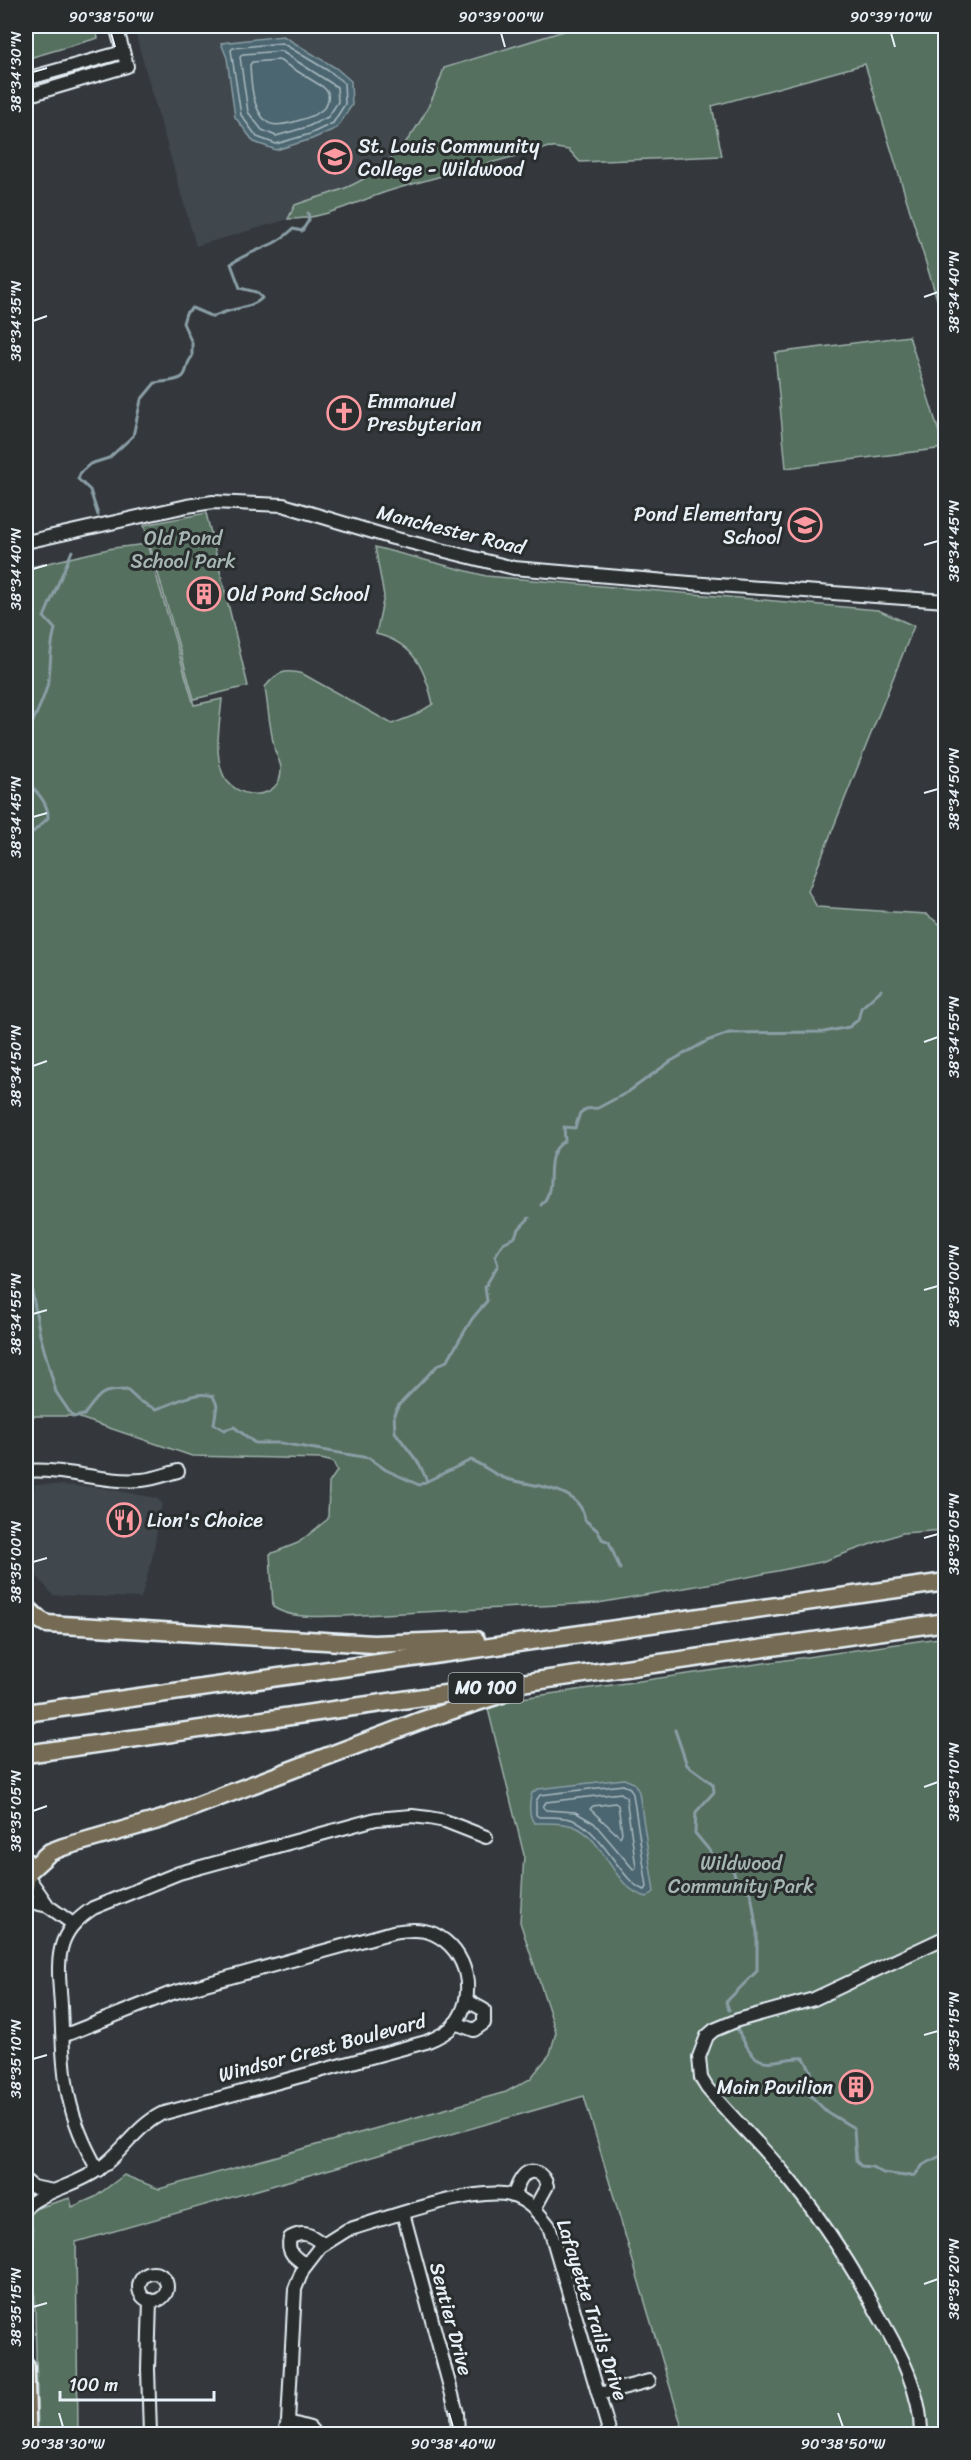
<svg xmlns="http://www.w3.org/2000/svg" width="971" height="2460" viewBox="0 0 971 2460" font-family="Sriracha,sans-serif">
  <rect width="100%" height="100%" fill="#34383c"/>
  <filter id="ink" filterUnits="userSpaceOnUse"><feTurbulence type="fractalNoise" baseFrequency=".0167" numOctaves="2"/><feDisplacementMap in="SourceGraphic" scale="12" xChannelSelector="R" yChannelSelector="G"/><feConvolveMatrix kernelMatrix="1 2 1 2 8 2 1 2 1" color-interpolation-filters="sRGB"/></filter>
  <g filter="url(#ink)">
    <g fill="#3f464d">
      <path d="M133,26H667L690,102L196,246Z"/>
      <path d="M35,1484L97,1487L156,1498L162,1503L152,1559L141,1598L53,1595L27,1565L26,1552Z"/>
    </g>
    <g fill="#556f5e" stroke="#9eb0ab" stroke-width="1.5">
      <path d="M26,26H95L98,38L26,59Z"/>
      <path d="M580,26H945V325L865,64L712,106L722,156L580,162L569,150L549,147C496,162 442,175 389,191C355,202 325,219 288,219L295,205C313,198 334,194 352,185C401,162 428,117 444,68Z"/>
      <path d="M909,336L944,448L786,468L775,353Z"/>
      <path d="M206,513L248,686L194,699L144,525Z"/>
      <path d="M147,544L194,705L222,699C220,722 214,750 222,772C233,802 282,802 281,769C281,763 277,757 275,751C270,730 268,708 265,687C277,672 284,669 303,674L392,724L415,715L433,704C425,669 414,643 376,634L384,596L375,547L486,576L878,610L914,626L808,891L817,907L926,914L942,926L945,943V1530L902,1533L821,1562L748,1577L598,1603L343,1616C320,1616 293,1620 273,1607L270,1554L298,1543L328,1519L329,1483L337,1471L333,1462L321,1459L192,1456L74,1416H26V568L113,548Z"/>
      <path d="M945,1637V2434H684L584,2096L76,2242L78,2434H38L33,2231L30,2215L34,2209L70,2198L72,2207L95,2197L124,2175L159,2189L506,2092L530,2079L550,2054L556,2032L520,1922L524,1855L488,1709L515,1699Z"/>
    </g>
    <g fill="#4b666f" stroke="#8a9ea6" stroke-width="1.5">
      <path d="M283,36L336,68L351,81L352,105L337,128L312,139L276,150L254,142L235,117L227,58L221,43Z"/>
      <path d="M624,1779L634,1783L639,1792L654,1892L647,1897C612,1889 606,1838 573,1826C562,1822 546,1823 534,1823C528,1814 529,1803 532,1793L538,1789Z"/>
    </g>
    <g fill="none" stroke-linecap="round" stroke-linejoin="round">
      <g stroke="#a9b9c1" stroke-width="1.5">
        <path d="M282,43L332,73L344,83L345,104L333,123L310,134L276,144L257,137L241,115L231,50L233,48Z"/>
        <path d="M281,51L337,87L338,102L328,117L307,127L276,136L262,130L248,112L240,57L243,54Z"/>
        <path d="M279,60L323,87L328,92C329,98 328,104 323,109C315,117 276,130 267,122C252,109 251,83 250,65L252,62Z"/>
        <path d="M623,1785L630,1788L633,1794L647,1887L645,1890C624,1886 603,1833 576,1821C566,1816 550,1817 539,1817L536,1815V1801L540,1795Z"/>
        <path d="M621,1793L626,1797L636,1867L634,1870L594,1823L575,1812L546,1810L543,1807L546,1802Z"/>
        <path d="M615,1803L618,1805L622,1833L620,1837L590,1809L593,1806Z"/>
      </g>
      <g stroke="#8a9ea6" stroke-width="3">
        <path d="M98,515L90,490L78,479L81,472L90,464L109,458L133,436L141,400L155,383C162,381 180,382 184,375C188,369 186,363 192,357V343L183,323L186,313L192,308L213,317C228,308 252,309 262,298L256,292L240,288L231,264C253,248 273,249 293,229L302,231L309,220L308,213"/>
        <path d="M26,736C34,718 46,697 49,677C51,661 50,646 55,629L44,617L72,551"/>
        <path d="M26,781C36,791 49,803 48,818L31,834L26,846"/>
        <path d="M26,872V893"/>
        <path d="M541,1205C560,1187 539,1156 565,1141L564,1127L575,1128L580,1113L586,1109L598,1108L628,1092L671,1061L707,1041L729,1033L824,1032L849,1027L858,1020L861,1008L881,990"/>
        <path d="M31,1286L40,1335L56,1392L73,1417L84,1415C100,1394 99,1390 127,1390L139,1401L156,1409C175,1404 193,1390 213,1396L217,1405L214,1424L224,1430L234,1427L255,1443H280L369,1458L386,1470L419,1485L471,1460C483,1465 493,1474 504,1478C530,1487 581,1485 585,1520L598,1531L602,1539L609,1542L620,1569"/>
        <path d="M427,1481L420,1465L395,1432L394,1414L399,1405L431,1372L438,1365L447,1361L472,1319L487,1301L485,1287L498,1265L495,1256L503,1243L515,1237L517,1231L529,1218"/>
        <path d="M675,1730L687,1765L713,1784L714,1792L696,1812L695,1833L714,1856L733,1870L738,1885L751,1893L757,1932V1971L726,2002L729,2010"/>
        <path d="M736,2027C741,2036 747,2049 754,2056C766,2068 789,2056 804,2058L811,2071L810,2095L827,2112L854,2128L856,2161L861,2166L872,2167L883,2173L905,2176L915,2175L923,2165L946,2153"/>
      </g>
      <defs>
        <g id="minor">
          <path d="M26,79L123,52"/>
          <path d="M26,96L127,66L116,26"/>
          <path d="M26,542L187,506L213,502L283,505L393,538L514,568L690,583L946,601"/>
          <path d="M26,1471C65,1468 103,1483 142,1480C154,1479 167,1474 178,1471"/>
          <path d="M28,1877L48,1906L73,1924"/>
          <path d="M26,1901L48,1906"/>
          <path d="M455,2023L474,2030L484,2023V2010L466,2000"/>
          <path d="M98,2170C63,2109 64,2074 61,2006C60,1985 56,1962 63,1942C69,1926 80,1917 93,1908L179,1873L376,1819L412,1816L429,1818L445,1821L486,1837"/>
          <path d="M26,2181L33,2187L53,2191"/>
          <path d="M513,2196C516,2190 518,2183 522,2178C530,2165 545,2174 547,2186L535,2208"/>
          <path d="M26,2207C47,2189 76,2186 99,2169C122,2153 136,2127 161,2114L426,2042C436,2038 447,2033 454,2025C478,1996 468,1950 434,1934C421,1928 406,1930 393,1932L169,1994L63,2036"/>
          <path d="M403,2213L457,2413L458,2434"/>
          <path d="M306,2265C295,2258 286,2252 290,2238C304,2230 311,2235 323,2244"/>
          <circle cx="153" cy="2287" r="14"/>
          <path d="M599,2394L649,2381"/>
          <path d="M288,2422L310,2428L315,2434"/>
          <path d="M150,2434L148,2369L150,2300"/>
          <path d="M284,2434L288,2422L295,2289L303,2269L320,2247L347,2230C385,2219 474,2186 510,2195C528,2200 538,2212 549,2226L610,2434"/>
          <path d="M921,2434C921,2392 900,2352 879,2316C852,2266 820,2216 783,2172C759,2143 731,2117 707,2088L701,2078L699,2057L707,2036L714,2030L738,2020L814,1999L946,1937"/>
        </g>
        <g id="major">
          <path d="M26,1861L28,1872L26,1886"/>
          <path d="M26,2366L28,2434"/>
        </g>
        <g id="highway">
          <path d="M26,1607L40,1620L47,1624L373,1644L476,1640"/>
          <path d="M26,1713L946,1582"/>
          <path d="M26,1754L946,1622"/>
          <path d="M28,1872L50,1852L63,1847L162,1819L420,1721L502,1694"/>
        </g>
      </defs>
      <use href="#minor" stroke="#e8f1f8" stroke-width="16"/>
      <use href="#major" stroke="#e8f1f8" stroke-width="20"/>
      <use href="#highway" stroke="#e8f1f8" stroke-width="21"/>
      <use href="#minor" stroke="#2a2d2e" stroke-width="12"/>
      <use href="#major" stroke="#756b52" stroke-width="15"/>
      <use href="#highway" stroke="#756b52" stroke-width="16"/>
    </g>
  </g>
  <path fill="none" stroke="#e8f1f8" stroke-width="2" d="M111,33L115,47M501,33L505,47M891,33L895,47M33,72L47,68M924,297L938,292M33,321L47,316M924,545L938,541M33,569L47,565M924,793L938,789M33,817L47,813M924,1042L938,1037M33,1066L47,1061M924,1290L938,1286M33,1314L47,1310M924,1538L938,1534M33,1562L47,1558M924,1787L938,1782M33,1811L47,1806M924,2035L938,2031M33,2059L47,2055M924,2284L938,2279M33,2307L47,2303M59,2413L63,2427M449,2413L453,2427M838,2413L843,2427"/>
  <defs>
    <symbol id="university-ring" viewBox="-11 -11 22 22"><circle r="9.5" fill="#2a2d2e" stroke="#ff9aa2" stroke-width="1.5"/><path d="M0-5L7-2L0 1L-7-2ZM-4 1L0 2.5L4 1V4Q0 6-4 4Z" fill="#ff9aa2"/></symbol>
    <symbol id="church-ring" viewBox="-11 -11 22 22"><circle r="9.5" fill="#2a2d2e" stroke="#ff9aa2" stroke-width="1.5"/><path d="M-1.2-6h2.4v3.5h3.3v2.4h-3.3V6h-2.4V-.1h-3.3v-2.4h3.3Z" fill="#ff9aa2"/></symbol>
    <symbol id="school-ring" viewBox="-11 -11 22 22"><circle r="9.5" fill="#2a2d2e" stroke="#ff9aa2" stroke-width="1.5"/><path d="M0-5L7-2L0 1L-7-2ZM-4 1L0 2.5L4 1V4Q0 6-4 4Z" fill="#ff9aa2"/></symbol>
    <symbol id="building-ring" viewBox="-11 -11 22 22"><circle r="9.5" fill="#2a2d2e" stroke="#ff9aa2" stroke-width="1.5"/><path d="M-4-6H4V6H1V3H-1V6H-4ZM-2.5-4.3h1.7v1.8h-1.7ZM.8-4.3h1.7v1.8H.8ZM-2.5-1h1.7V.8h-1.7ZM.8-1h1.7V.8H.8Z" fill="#ff9aa2"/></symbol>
    <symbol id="restaurant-ring" viewBox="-11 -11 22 22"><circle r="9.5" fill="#2a2d2e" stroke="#ff9aa2" stroke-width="1.5"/><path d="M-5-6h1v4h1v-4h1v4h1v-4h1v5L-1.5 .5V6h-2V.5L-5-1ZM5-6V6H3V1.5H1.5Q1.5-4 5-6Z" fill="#ff9aa2"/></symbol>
  </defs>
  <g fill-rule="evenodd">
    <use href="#university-ring" x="316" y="138" width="38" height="38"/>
    <use href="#church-ring" x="325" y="394" width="38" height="38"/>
    <use href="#school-ring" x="786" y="506" width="38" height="38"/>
    <use href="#building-ring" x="185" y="575" width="38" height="38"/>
    <use href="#restaurant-ring" x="105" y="1501" width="38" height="38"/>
    <use href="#building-ring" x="837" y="2068" width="38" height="38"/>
  </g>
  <g text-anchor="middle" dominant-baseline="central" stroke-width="6" stroke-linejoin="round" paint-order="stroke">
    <rect fill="#2a2d2e" stroke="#afb6bb" stroke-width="1.5" x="448.5" y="1673" width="75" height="30" rx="4.5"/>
    <g font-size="18" font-weight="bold" fill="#e8f1f8">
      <text x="486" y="1688">MO 100</text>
    </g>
    <g font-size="20" fill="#e8f1f8" stroke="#2a2d2e" text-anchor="start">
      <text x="358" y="146">St. Louis Community<tspan x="358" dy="23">College - Wildwood</tspan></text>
      <text x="367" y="401">Emmanuel<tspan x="367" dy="23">Presbyterian</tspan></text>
      <text x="782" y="514" text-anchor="end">Pond Elementary<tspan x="782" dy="23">School</tspan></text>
      <text x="227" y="594">Old Pond School</text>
      <text x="147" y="1520">Lion's Choice</text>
      <text x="833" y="2087" text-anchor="end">Main Pavilion</text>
    </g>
    <g font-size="20" fill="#e8f1f8" stroke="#2a2d2e">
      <text transform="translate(451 530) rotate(14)">Manchester Road</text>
      <text transform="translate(322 2048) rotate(-15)">Windsor Crest Boulevard</text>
      <text transform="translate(592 2310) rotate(72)">Lafayette Trails Drive</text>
      <text transform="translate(451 2319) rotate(75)">Sentier Drive</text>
    </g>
    <g font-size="20" fill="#a6b6b3" stroke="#2a2d2e">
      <text x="183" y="538">Old Pond<tspan x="183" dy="23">School Park</tspan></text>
      <text x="741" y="1863">Wildwood<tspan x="741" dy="23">Community Park</tspan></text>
    </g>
  </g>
  <rect width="971" height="2460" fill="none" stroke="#2a2d2e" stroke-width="66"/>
  <path d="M60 2391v9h154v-9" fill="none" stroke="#e8f1f8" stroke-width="3"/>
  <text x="69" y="2391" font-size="18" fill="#e8f1f8" stroke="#2a2d2e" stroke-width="4.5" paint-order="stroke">100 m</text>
  <rect x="33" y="33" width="905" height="2394" fill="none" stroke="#e8f1f8" stroke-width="2"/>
  <g font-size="15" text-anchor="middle" fill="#e8f1f8">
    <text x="111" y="22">90°38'50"W</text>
    <text x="501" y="22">90°39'00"W</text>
    <text x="891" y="22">90°39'10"W</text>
    <text transform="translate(16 72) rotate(-90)" y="5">38°34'30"N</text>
    <text transform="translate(954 292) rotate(-90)" y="5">38°34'40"N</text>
    <text transform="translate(16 321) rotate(-90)" y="5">38°34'35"N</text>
    <text transform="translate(954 541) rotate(-90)" y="5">38°34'45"N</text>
    <text transform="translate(16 569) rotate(-90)" y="5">38°34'40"N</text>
    <text transform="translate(954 789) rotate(-90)" y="5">38°34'50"N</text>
    <text transform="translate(16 817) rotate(-90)" y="5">38°34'45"N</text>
    <text transform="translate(954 1037) rotate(-90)" y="5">38°34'55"N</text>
    <text transform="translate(16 1066) rotate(-90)" y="5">38°34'50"N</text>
    <text transform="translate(954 1286) rotate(-90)" y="5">38°35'00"N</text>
    <text transform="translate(16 1314) rotate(-90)" y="5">38°34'55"N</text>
    <text transform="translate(954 1534) rotate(-90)" y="5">38°35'05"N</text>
    <text transform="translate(16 1562) rotate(-90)" y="5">38°35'00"N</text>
    <text transform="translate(954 1782) rotate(-90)" y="5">38°35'10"N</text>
    <text transform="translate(16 1811) rotate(-90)" y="5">38°35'05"N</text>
    <text transform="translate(954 2031) rotate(-90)" y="5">38°35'15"N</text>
    <text transform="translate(16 2059) rotate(-90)" y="5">38°35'10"N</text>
    <text transform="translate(954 2279) rotate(-90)" y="5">38°35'20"N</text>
    <text transform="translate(16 2307) rotate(-90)" y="5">38°35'15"N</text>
    <text x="63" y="2449">90°38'30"W</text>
    <text x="453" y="2449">90°38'40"W</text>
    <text x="843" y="2449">90°38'50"W</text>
  </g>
</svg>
